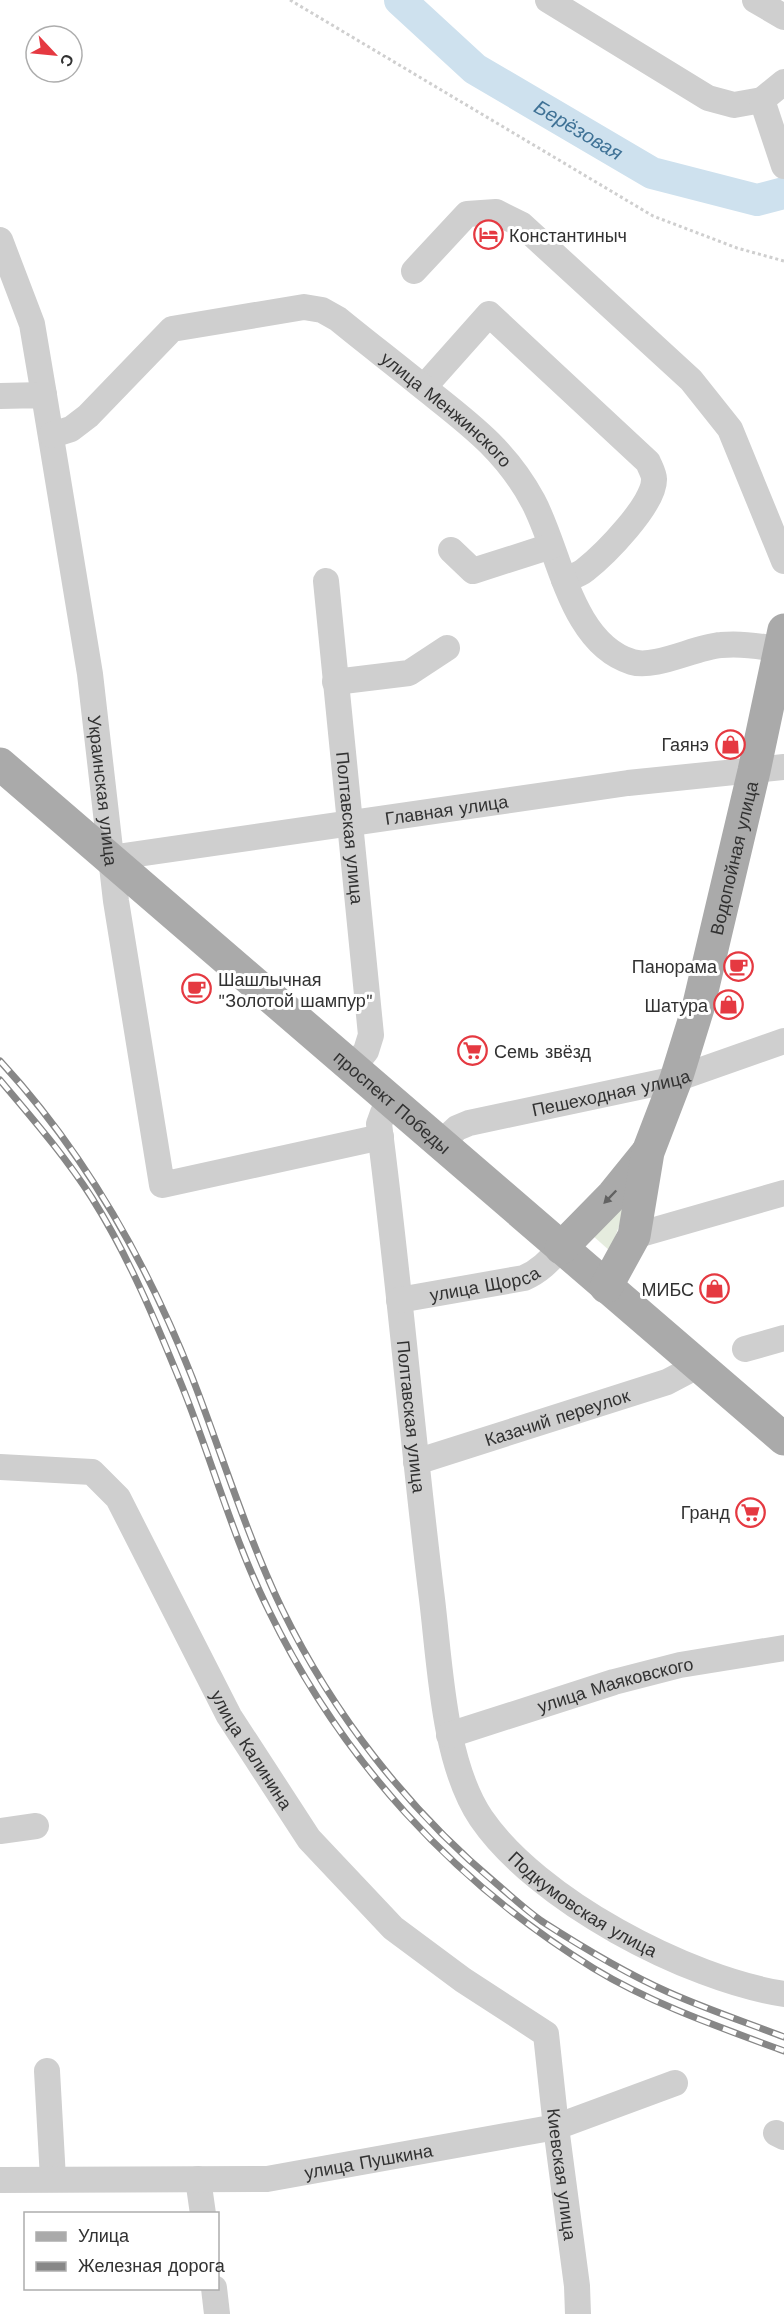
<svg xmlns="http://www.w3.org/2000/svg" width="784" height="2314" viewBox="0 0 784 2314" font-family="'Work Sans',sans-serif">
  <rect width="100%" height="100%" fill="#fff"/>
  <path fill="#e5ecde" d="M621,1209L624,1212L610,1251L592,1235Z"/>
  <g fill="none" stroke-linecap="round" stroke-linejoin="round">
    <path stroke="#cee1ee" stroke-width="32" id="s1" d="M400,0L475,69L652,173L757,200L784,193"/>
    <path stroke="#cfcfcf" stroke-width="3" stroke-dasharray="3 3" stroke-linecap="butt" d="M290,0L653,216L737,248L784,261"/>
    <g stroke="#cfcfcf" stroke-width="26">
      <path d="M548,0L708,98L734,105L762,100"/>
      <path d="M755,0L784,17"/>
      <path d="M784,82L762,100L784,166"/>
      <path d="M0,240L32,324L44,395"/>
      <path d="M414,271L467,214L496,212L522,225L691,380L730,429L784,561"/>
      <path d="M424,387L489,314L648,462C650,467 654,474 654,479C655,504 604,555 585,570C579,575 571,577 564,580"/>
      <path id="s2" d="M0,396L44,395L90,674L116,901L162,1185L381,1137"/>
      <path id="s3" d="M52,435L71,429L88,416L172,329L304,307L322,310L338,319C366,342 395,364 423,387C468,423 505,449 533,501C560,551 570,643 632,662C655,669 695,647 721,645C740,643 761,646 780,650"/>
      <path d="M451,550L473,571L551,546"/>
      <path id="s4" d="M326,581L371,1035L366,1051L353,1067"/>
      <path d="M335,682L409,673L447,648"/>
      <path id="s5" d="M110,858L628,783L784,767"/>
      <path id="s6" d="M392,1101L383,1113L379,1124C399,1279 412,1435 431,1591C440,1659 442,1760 481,1818C537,1900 687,1979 784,1994"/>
      <path id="s7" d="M441,1143L457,1128L469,1123L676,1079L784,1041"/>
      <path d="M634,1236L784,1193"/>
      <path id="s8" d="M399,1300L524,1278C540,1271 549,1261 561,1248"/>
      <path d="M745,1349L784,1338"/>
      <path id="s9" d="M416,1462L667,1382L686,1372L694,1362"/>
      <path id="s10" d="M0,1467L92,1472L118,1498L229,1716L309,1839L393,1928L463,1980L546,2034L556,2127L577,2286L578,2314"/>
      <path id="s11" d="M449,1735L614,1682L680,1665L784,1648"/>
      <path d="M0,1831L36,1826"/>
      <path d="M47,2071L53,2179"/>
      <path d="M776,2133L784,2137"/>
      <path d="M198,2179L203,2214"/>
      <path id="s12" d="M0,2180L267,2179L556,2127L675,2083"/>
      <path d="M214,2288L217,2314"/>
    </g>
    <g stroke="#aaa" stroke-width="33">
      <path id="s13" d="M0,764L784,1439"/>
      <path d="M561,1248L613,1195L647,1153"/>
      <path id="s14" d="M606,1287L634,1236L648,1152L676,1079L698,1008L754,771L784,630"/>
    </g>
    <defs>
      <g id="rail">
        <path d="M0,1061C85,1153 146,1261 192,1377C222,1454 246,1534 282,1609C333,1714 408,1810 498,1885C512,1897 527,1911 543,1922C582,1947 625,1973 668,1992C706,2009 745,2022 784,2037"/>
        <path d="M0,1080C32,1118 65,1156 92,1198C129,1257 156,1322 182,1386C212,1460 233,1539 269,1611C341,1759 453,1882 593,1968C652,2004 719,2027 784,2051"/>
      </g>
    </defs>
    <use href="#rail" stroke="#878787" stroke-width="7"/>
    <use href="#rail" stroke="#fff" stroke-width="4.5" stroke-dasharray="14" stroke-linecap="butt"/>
  </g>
  <defs><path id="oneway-solid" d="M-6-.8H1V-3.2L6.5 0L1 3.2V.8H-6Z" transform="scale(1.5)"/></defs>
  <use fill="#626262" href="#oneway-solid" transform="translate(610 1197) rotate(134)"/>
  <defs>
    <symbol id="hotel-ring" viewBox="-11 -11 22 22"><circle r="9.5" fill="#fff" stroke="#e53941" stroke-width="1.5"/><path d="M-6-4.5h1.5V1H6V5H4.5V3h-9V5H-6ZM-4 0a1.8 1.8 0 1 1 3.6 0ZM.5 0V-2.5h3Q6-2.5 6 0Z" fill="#e53941"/></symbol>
    <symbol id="shop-ring" viewBox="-11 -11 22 22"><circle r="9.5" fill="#fff" stroke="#e53941" stroke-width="1.5"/><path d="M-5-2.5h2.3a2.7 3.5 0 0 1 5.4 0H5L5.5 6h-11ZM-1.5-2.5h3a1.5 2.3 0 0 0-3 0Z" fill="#e53941"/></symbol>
    <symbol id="cafe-ring" viewBox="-11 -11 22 22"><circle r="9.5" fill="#fff" stroke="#e53941" stroke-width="1.5"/><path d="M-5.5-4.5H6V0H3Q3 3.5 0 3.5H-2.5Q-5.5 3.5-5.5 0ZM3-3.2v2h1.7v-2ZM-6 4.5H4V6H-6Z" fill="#e53941"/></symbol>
    <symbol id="supermarket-ring" viewBox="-11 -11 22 22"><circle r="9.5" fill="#fff" stroke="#e53941" stroke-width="1.5"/><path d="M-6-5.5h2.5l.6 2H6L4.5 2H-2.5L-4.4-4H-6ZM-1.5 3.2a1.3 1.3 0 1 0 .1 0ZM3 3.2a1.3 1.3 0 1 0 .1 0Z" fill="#e53941"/></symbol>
  </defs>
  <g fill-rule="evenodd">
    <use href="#hotel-ring" x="472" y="218" width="33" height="33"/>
    <use href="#shop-ring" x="714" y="728" width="33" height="33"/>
    <use href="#cafe-ring" x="722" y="950" width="33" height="33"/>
    <use href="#cafe-ring" x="180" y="972" width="33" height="33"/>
    <use href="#shop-ring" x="712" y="988" width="33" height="33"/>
    <use href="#supermarket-ring" x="456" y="1034" width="33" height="33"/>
    <use href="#shop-ring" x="698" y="1272" width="33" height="33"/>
    <use href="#supermarket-ring" x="734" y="1496" width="33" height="33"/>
  </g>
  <g text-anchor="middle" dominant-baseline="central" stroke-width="6" stroke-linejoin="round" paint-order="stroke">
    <g font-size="18" fill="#323232" stroke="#fff" text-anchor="end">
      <text x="509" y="235" text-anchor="start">Константиныч</text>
      <text x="709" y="744">Гаянэ</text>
      <text x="717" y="966">Панорама</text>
      <text x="218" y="979" text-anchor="start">Шашлычная<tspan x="218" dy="21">"Золотой шампур"</tspan></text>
      <text x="708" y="1005">Шатура</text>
      <text x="494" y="1051" text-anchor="start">Семь звёзд</text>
      <text x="694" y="1289">МИБС</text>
      <text x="730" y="1512">Гранд</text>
    </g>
    <g font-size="18" fill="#323232" stroke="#fff">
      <text stroke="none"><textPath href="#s3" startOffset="474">улица Менжинского</textPath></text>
      <text stroke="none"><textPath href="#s2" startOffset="444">Украинская улица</textPath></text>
      <text stroke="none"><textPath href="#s5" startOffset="340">Главная улица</textPath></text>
      <text stroke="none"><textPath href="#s4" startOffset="248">Полтавская улица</textPath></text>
      <text stroke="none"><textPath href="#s14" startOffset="450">Водопойная улица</textPath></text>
      <text stroke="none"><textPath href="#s7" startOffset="180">Пешеходная улица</textPath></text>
      <text stroke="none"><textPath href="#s13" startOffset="518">проспект Победы</textPath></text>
      <text stroke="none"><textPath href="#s8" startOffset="87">улица Щорса</textPath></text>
      <text stroke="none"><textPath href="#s6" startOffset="321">Полтавская улица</textPath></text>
      <text stroke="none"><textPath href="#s9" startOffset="148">Казачий переулок</textPath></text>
      <text stroke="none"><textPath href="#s11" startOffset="174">улица Маяковского</textPath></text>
      <text stroke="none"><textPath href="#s10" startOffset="414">улица Калинина</textPath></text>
      <text stroke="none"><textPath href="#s6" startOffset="866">Подкумовская улица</textPath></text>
      <text stroke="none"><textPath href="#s12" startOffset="370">улица Пушкина</textPath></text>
      <text stroke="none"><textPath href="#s10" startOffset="970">Киевская улица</textPath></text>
    </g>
    <g font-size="20" font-style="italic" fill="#3f7296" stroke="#fff">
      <text stroke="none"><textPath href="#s1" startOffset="222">Берёзовая</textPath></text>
    </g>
  </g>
  <rect x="24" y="2212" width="195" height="78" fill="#ffffff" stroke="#adadad" stroke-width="1.5"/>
  <rect x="36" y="2232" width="30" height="9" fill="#aaaaaa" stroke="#adadad" stroke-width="1.5"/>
  <text x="78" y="2242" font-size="18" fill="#323232">Улица</text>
  <rect x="36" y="2262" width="30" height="9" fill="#878787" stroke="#adadad" stroke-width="1.5"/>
  <text x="78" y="2272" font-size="18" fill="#323232">Железная дорога</text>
  <g transform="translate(54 54) rotate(116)"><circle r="28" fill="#ffffff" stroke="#adadad" stroke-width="1.5"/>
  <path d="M0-4.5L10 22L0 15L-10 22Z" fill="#e53941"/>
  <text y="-9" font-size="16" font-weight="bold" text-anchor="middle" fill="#323232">С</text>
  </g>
</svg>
